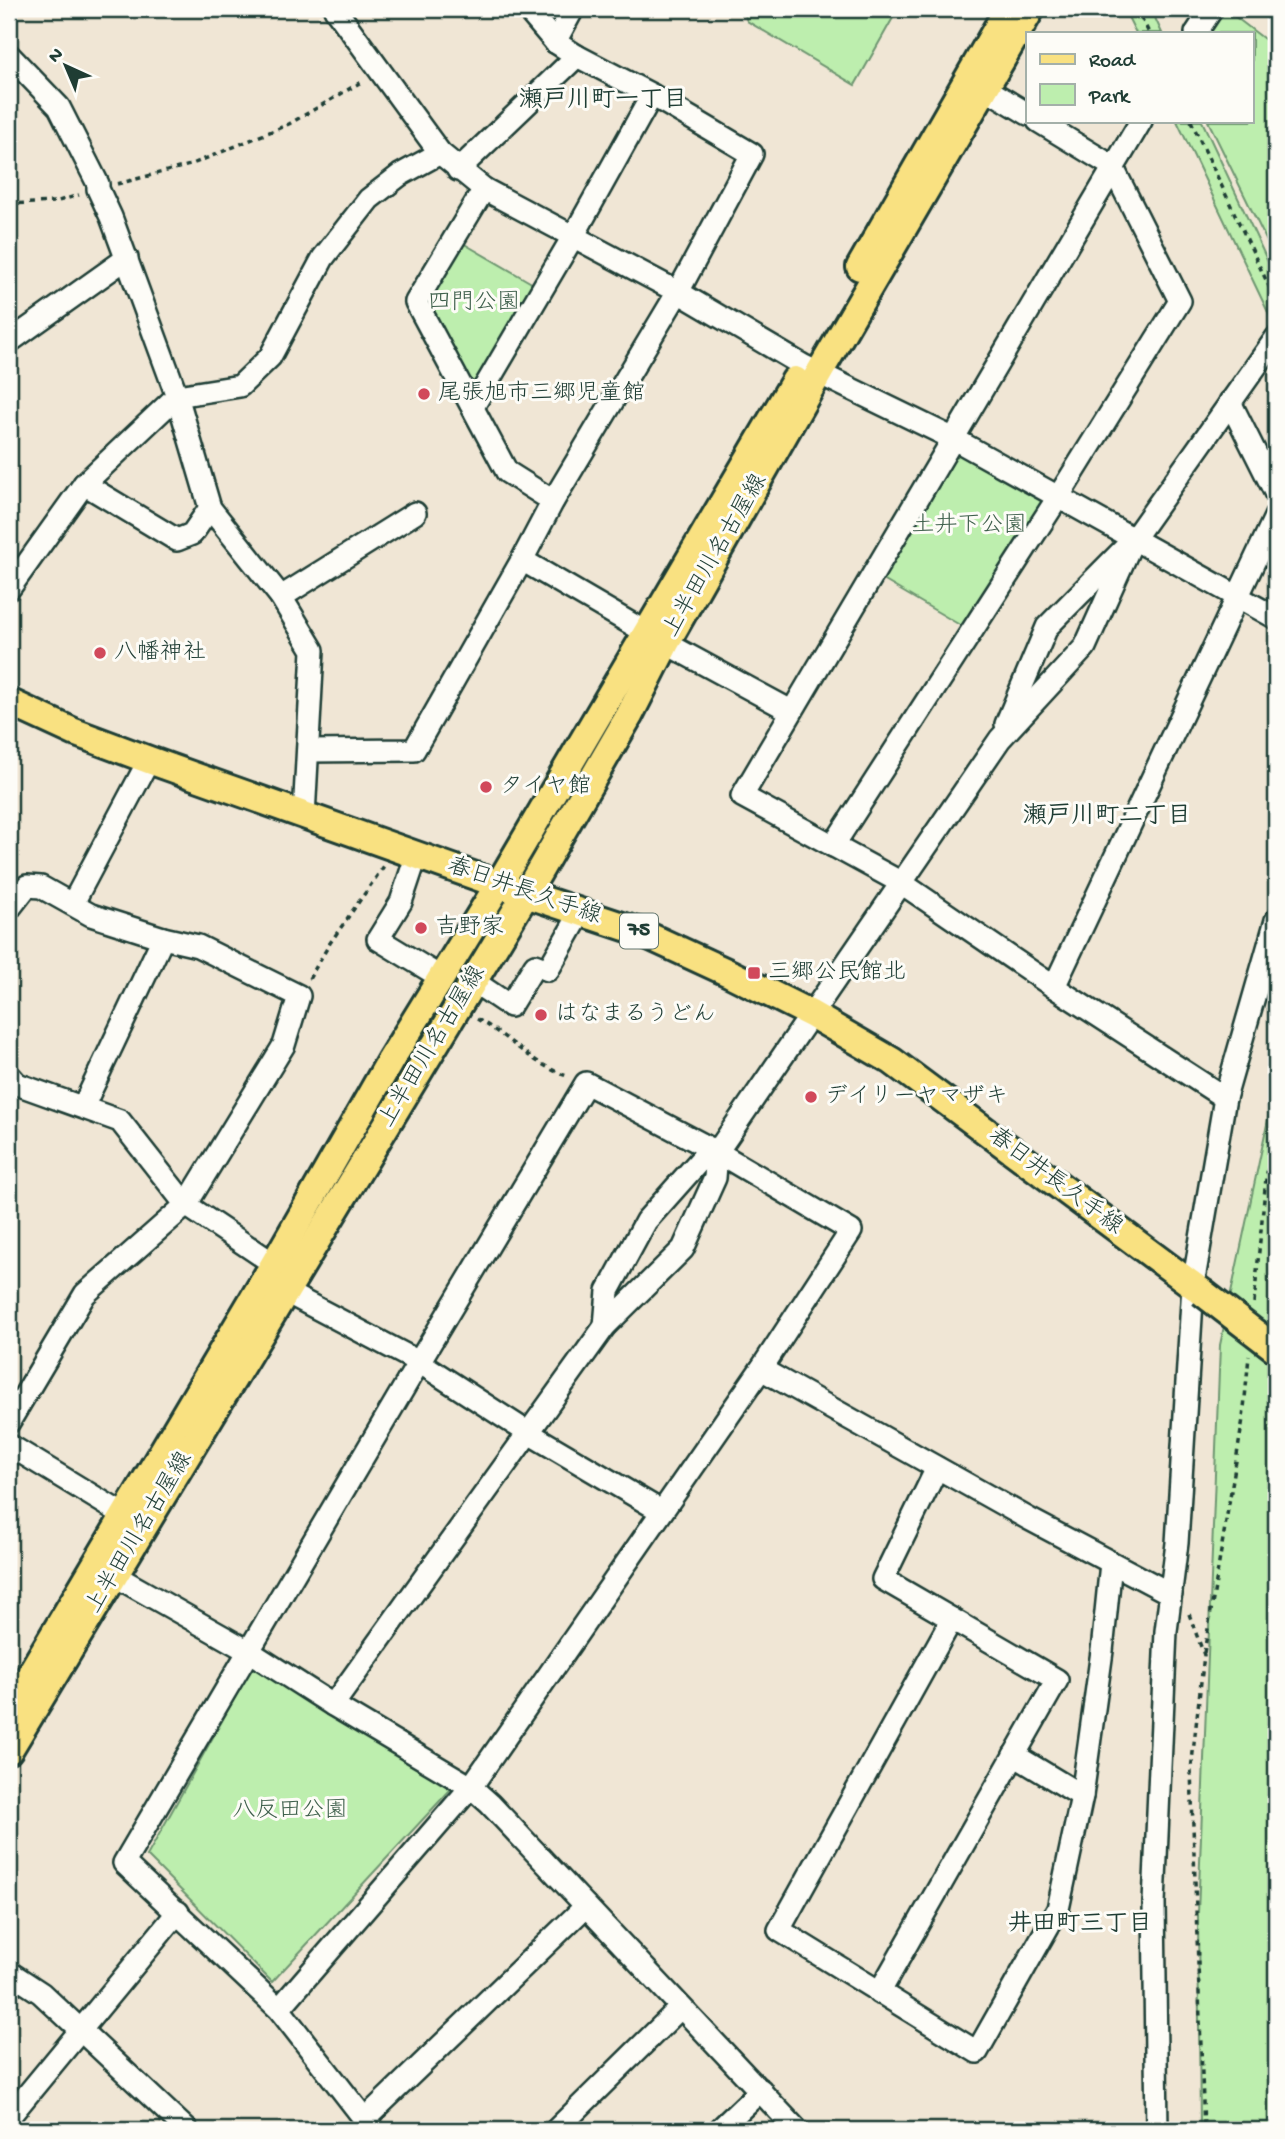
<svg xmlns="http://www.w3.org/2000/svg" width="1285" height="2139" viewBox="0 0 1285 2139" font-family="'Gochi Hand','Klee One',sans-serif">
  <rect width="100%" height="100%" fill="#f0e6d5"/>
  <filter id="ink" filterUnits="userSpaceOnUse"><feTurbulence type="fractalNoise" baseFrequency=".0143" numOctaves="2"/><feDisplacementMap in="SourceGraphic" scale="14" xChannelSelector="R" yChannelSelector="G"/><feConvolveMatrix kernelMatrix="1 2 1 2 8 2 1 2 1" color-interpolation-filters="sRGB"/></filter>
  <g filter="url(#ink)">
    <g fill="#bdeeae" stroke="#6e9671" stroke-width="2">
      <path d="M743,9H898L855,85L747,21Z"/>
      <path d="M1124,9H1151L1162,33H1136Z"/>
      <path d="M1225,9L1276,48V260L1208,121H1252V33H1210Z"/>
      <path d="M1177,121H1202L1276,279V329Z"/>
      <path d="M461,242L535,285L472,392L422,302Z"/>
      <path d="M956,451L1045,501L965,628L878,577Z"/>
      <path d="M1276,1082V2130H1200L1198,1914L1220,1345Z"/>
      <path d="M253,1665L451,1789L272,1982L147,1856Z"/>
    </g>
    <g fill="none" stroke-linecap="round" stroke-linejoin="round">
      <defs>
        <g id="minor">
          <path d="M335,9L440,153L484,189L678,292L804,366L954,439L1276,618"/>
          <path d="M1196,33L1212,9"/>
          <path d="M555,42L573,9"/>
          <path d="M9,55L59,107L98,184V189L111,217L177,396L210,508L281,597L313,650L304,816"/>
          <path d="M985,88L1028,114"/>
          <path d="M1141,121L742,796L900,882L1054,987L1225,1098"/>
          <path d="M458,170L577,56"/>
          <path d="M484,189L416,302L507,472L553,501"/>
          <path d="M9,342L127,258"/>
          <path d="M1230,402L1276,494"/>
          <path d="M473,407L574,235L652,95"/>
          <path d="M84,484L177,540L192,534L210,508"/>
          <path d="M522,560L647,633L791,711"/>
          <path d="M9,589L84,484L177,396L240,386L270,357L323,258L369,199L400,175L440,153"/>
          <path d="M281,597L415,513"/>
          <path d="M1006,724L1047,627L1133,540L1276,338"/>
          <path d="M308,751L414,750L522,560L553,501L678,292L752,154L652,95L577,56L555,42L527,9"/>
          <path d="M833,846L1057,499L1180,301L1112,166L1038,121"/>
          <path d="M417,854L401,902L378,939L442,978"/>
          <path d="M73,903L149,760"/>
          <path d="M9,909L27,886L41,887L91,915L163,938L198,946L299,996L284,1045L186,1205L85,1294L9,1422"/>
          <path d="M473,981L510,1006L535,965L548,970L581,912"/>
          <path d="M1054,987L1276,515"/>
          <path d="M9,1075L17,1084L120,1121L186,1205L274,1264"/>
          <path d="M83,1107L163,938"/>
          <path d="M284,1291L419,1362L527,1432L661,1511"/>
          <path d="M605,1326L608,1291L646,1221L702,1158L717,1152"/>
          <path d="M761,1369L1029,1519L1171,1594"/>
          <path d="M9,1445L124,1515"/>
          <path d="M103,1569L250,1652L333,1705L471,1787L490,1804L797,2130"/>
          <path d="M952,1619L779,1930L977,2052L1058,1909L1082,1796L1014,1755"/>
          <path d="M333,1705L605,1326L683,1249L715,1178L717,1152L1000,739L1085,647L1133,540"/>
          <path d="M1082,1796L1102,1651L1111,1563"/>
          <path d="M9,1972L41,1993L187,2130"/>
          <path d="M879,1993L1057,1680L883,1579L937,1468"/>
          <path d="M279,2009L471,1787L761,1369L851,1231L717,1152L586,1083L419,1362L124,1863L279,2009L373,2130"/>
          <path d="M9,2117L178,1912"/>
          <path d="M365,2119L586,1906"/>
          <path d="M556,2130L680,2008"/>
          <path d="M719,2130L761,2090"/>
          <path d="M1157,2130L1154,1903L1166,1631L1177,1543L1193,1285L1225,1098L1276,920"/>
        </g>
        <g id="major">
          <path d="M860,267L1008,9"/>
          <path d="M9,702L74,732L149,760L526,894L640,932L731,974L811,1014L892,1061L1202,1292"/>
          <path d="M9,1710L274,1264L390,1061L499,884L795,380"/>
          <path d="M9,1750L526,894L629,716L666,643L819,373L1031,9"/>
        </g>
      </defs>
      <use href="#minor" stroke="#1f3d34" stroke-width="26"/>
      <use href="#major" stroke="#1f3d34" stroke-width="32"/>
      <g stroke="#1f3d34" stroke-width="3.5" stroke-dasharray="5 5" stroke-linecap="butt">
        <path d="M1137,9L1149,33"/>
        <path d="M1191,121L1276,301"/>
        <path d="M117,184L190,165L289,124L363,81"/>
        <path d="M9,204L55,202L79,195"/>
        <path d="M309,979L330,943L384,866"/>
        <path d="M477,1019C508,1036 532,1064 567,1076"/>
        <path d="M1254,1303L1266,1178L1276,1131"/>
        <path d="M1189,1614L1204,1655L1191,1770L1204,2130"/>
        <path d="M1204,1653L1243,1419L1249,1356"/>
      </g>
      <use href="#minor" stroke="#fdfcf7" stroke-width="21"/>
      <use href="#major" stroke="#f9e181" stroke-width="26"/>
      <defs>
        <path id="major-bridge" d="M1202,1292L1276,1349"/>
      </defs>
      <use href="#major-bridge" stroke="#1f3d34" stroke-width="32" stroke-linecap="butt"/>
      <use href="#major-bridge" stroke="#f9e181" stroke-width="26"/>
    </g>
  </g>
  <g fill="#d1495b" stroke="#fdfcf7" stroke-width="2.5">
    <circle cx="424" cy="394" r="7"/>
    <circle cx="100" cy="653" r="7"/>
    <circle cx="486" cy="787" r="7"/>
    <circle cx="421" cy="928" r="7"/>
    <rect x="747" y="966" width="14" height="14" rx="3.5"/>
    <circle cx="541" cy="1015" r="7"/>
    <circle cx="811" cy="1097" r="7"/>
  </g>
  <g text-anchor="middle" dominant-baseline="central" stroke-width="6" stroke-linejoin="round" paint-order="stroke">
    <rect fill="#fdfcf7" stroke="#62766e" stroke-width="2" x="620" y="913.5" width="38" height="35" rx="5"/>
    <g font-size="21" font-weight="bold" fill="#1f3d34">
      <text x="639" y="931">75</text>
    </g>
    <g font-size="23" fill="#3f604c" stroke="#fdfcf7">
      <text x="474" y="303">四門公園</text>
      <text x="969" y="526">土井下公園</text>
      <text x="290" y="1811">八反田公園</text>
    </g>
    <g font-size="23" fill="#1f3d34" stroke="#fdfcf7" text-anchor="start">
      <text x="438" y="394">尾張旭市三郷児童館</text>
      <text x="114" y="653">八幡神社</text>
      <text x="500" y="787">タイヤ館</text>
      <text x="435" y="928">吉野家</text>
      <text x="768" y="973">三郷公民館北</text>
      <text x="555" y="1015">はなまるうどん</text>
      <text x="825" y="1097">デイリーヤマザキ</text>
    </g>
    <g font-size="23" fill="#1f3d34" stroke="#fdfcf7">
      <text transform="translate(716 556) rotate(-60)">上半田川名古屋線</text>
      <text transform="translate(524 892) rotate(19)">春日井長久手線</text>
      <text transform="translate(433 1047) rotate(-59)">上半田川名古屋線</text>
      <text transform="translate(1055 1182) rotate(37)">春日井長久手線</text>
      <text transform="translate(140 1533) rotate(-59)">上半田川名古屋線</text>
    </g>
    <g font-size="24" font-weight="bold" fill="#1f3d34" stroke="#fdfcf7">
      <text x="603" y="101">瀬戸川町一丁目</text>
      <text x="1107" y="817">瀬戸川町二丁目</text>
      <text x="1080" y="1925">井田町三丁目</text>
    </g>
  </g>
  <rect width="1285" height="2139" fill="none" stroke="#fdfcf7" stroke-width="35"/>
  <rect x="18" y="18" width="1250" height="2104" fill="none" stroke="#1f3d34" stroke-width="2.5" filter="url(#ink)"/>
  <rect x="1026" y="32" width="228" height="91" fill="#fdfcf7" stroke="#a4b0a9" stroke-width="2"/>
  <rect x="1040" y="54" width="35" height="10" fill="#f9e181" stroke="#a4b0a9" stroke-width="2"/>
  <text x="1089" y="66" font-size="21" fill="#1f3d34">Road</text>
  <rect x="1040" y="84" width="35" height="21" fill="#bdeeae" stroke="#a4b0a9" stroke-width="2"/>
  <text x="1089" y="102" font-size="21" fill="#1f3d34">Park</text>
  <g transform="translate(66 66) rotate(316)" stroke="#fdfcf7" stroke-width="5" paint-order="stroke">
  <path d="M0-5L12 26L0 18L-12 26Z" fill="#1f3d34"/>
  <text y="-10" font-size="19" font-weight="bold" text-anchor="middle" fill="#1f3d34">N</text>
  </g>
</svg>
